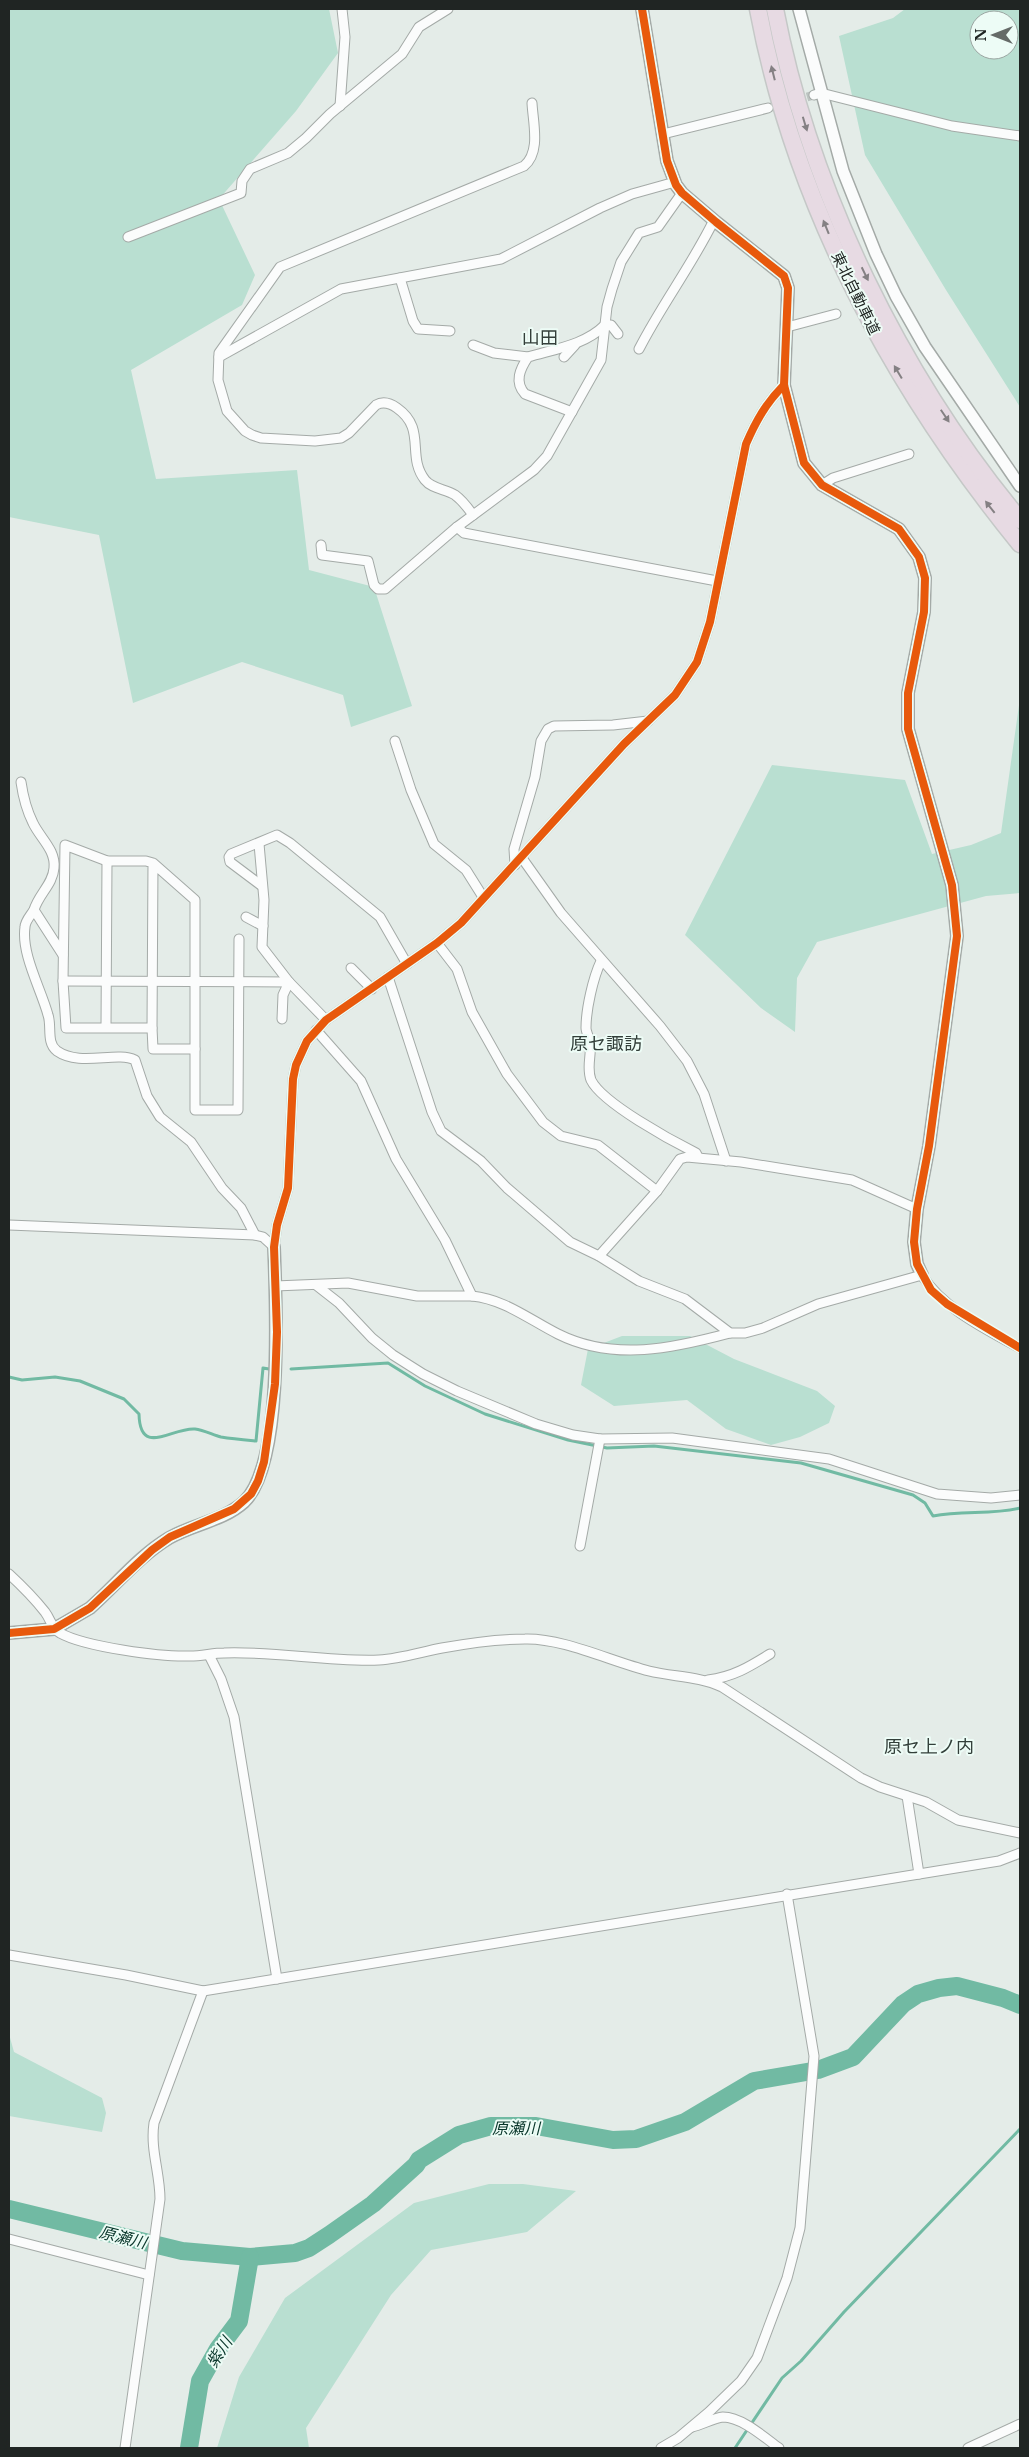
<svg xmlns="http://www.w3.org/2000/svg" width="1029" height="2457" viewBox="0 0 1029 2457" font-family="'Libre Baskerville','Noto Sans JP',serif">
  <rect width="100%" height="100%" fill="#e4ece8"/>
  <g fill="#b9dfd1" fill-rule="evenodd">
    <path d="M9,9H329L338,53L296,111L219,199L255,275L242,305L131,370L156,479L297,470L309,570L374,587L412,706L351,727L343,695L242,662L133,703L99,535L9,517Z"/>
    <path d="M905,9H1020V407L946,290L865,155L839,36L893,18ZM979,20H1009V50H979Z"/>
    <path d="M1020,698V893L986,896L817,942L797,978L795,1032L761,1008L685,935L772,765L905,780L932,854L971,845L1001,833Z"/>
    <path d="M622,1336H690L734,1359L817,1391L835,1406L829,1423L800,1437L771,1445L726,1429L687,1400L614,1406L581,1385L588,1349Z"/>
    <path d="M9,2034L14,2052L102,2098L106,2113L102,2132L9,2116Z"/>
    <path d="M489,2184H523L576,2191L527,2232L431,2250L391,2295L306,2428L309,2448H217L239,2377L285,2298L414,2203Z"/>
  </g>
  <g fill="none" stroke-linecap="round" stroke-linejoin="round">
    <g stroke="#71baa3" stroke-width="3">
      <path d="M291,1369L388,1363L425,1386L485,1414L568,1440L607,1448L654,1446L801,1463L913,1495L925,1503L933,1516C962,1510 992,1515 1020,1508"/>
      <path d="M9,1377L22,1380L55,1377L80,1381L124,1399L139,1414C140,1458 172,1427 195,1429C204,1430 213,1435 221,1437C233,1439 245,1440 256,1441L263,1368L269,1369"/>
      <path d="M735,2448L782,2378L801,2361L844,2312L1020,2129"/>
    </g>
    <g stroke="#71baa3" stroke-width="18">
      <path d="M9,2209L182,2251L250,2257L295,2253L309,2248L329,2235L373,2204L416,2165L419,2160L459,2135L491,2126H536L613,2140L636,2139L685,2122L754,2081L818,2070L853,2057L903,2004L918,1994L939,1988L957,1986L1003,1998L1020,2005"/>
      <path d="M189,2448L200,2381L218,2349L239,2321L250,2257"/>
    </g>
    <path stroke="#bdc4c1" stroke-width="9" stroke-dasharray="9 4.5" stroke-linecap="butt" d="M768,108L814,95"/>
    <defs>
      <g id="minor">
        <path d="M814,95L821,93L952,126L1020,136"/>
        <path d="M340,106L345,37L342,9"/>
        <path d="M663,134L768,108"/>
        <path d="M128,237L241,193L242,181L250,169L288,153L306,138L330,114L402,54L419,27L448,9"/>
        <path d="M400,278L413,321L418,329L450,331"/>
        <path d="M787,327L836,314"/>
        <path d="M473,345L494,353L528,357"/>
        <path d="M639,349C662,304 692,265 714,220"/>
        <path d="M219,357L341,289L501,259L600,208L632,194L675,182"/>
        <path d="M564,357L575,345"/>
        <path d="M572,412L525,394C514,382 520,369 528,357C555,349 585,345 605,325H611L618,334"/>
        <path d="M822,485L833,478L909,454"/>
        <path d="M473,515C468,508 462,500 455,495C446,489 432,489 425,480C406,456 427,429 397,408C390,403 383,401 376,405L349,433L341,438L315,441L261,438L252,435L245,431L227,411L218,380L219,353L280,267L524,166C541,152 533,123 532,103"/>
        <path d="M457,527L464,533L717,581"/>
        <path d="M321,545L322,555L368,561L374,585L378,589H385L457,527L534,470L547,456L601,360L607,307L612,289L621,262L639,233L658,227L682,193"/>
        <path d="M395,741L411,790L434,844L466,870L483,897"/>
        <path d="M21,782C23,796 27,811 33,823C40,838 56,850 54,868C53,884 38,895 34,910L63,955"/>
        <path d="M259,844L264,900L262,947L289,982L283,995L282,1019"/>
        <path d="M522,858L561,913L660,1026L687,1061L704,1094L726,1161"/>
        <path d="M153,863L152,1028H66L63,981L65,845L107,861H146L153,863L195,900V1110H238L239,939"/>
        <path d="M515,865L514,849L535,777L541,741L548,729L554,726L613,725L648,721"/>
        <path d="M262,886L230,862L229,857L231,854L277,835L290,843L380,917L407,964"/>
        <path d="M34,910C31,915 25,921 25,927C21,954 41,989 48,1015C52,1026 46,1043 57,1051C80,1067 116,1051 135,1060L147,1096L160,1117L191,1142L222,1188L241,1208L255,1235"/>
        <path d="M246,917L263,926"/>
        <path d="M437,943L457,969L472,1012L507,1074L543,1122L561,1136L598,1145L657,1191"/>
        <path d="M601,961C593,978 586,1009 586,1028C586,1032 589,1037 590,1042C592,1055 586,1067 591,1080C602,1103 672,1141 696,1153L698,1157"/>
        <path d="M351,968L372,989"/>
        <path d="M388,977L432,1112L441,1131L481,1161L507,1188L570,1242L599,1256L639,1281L685,1299L730,1333H745L763,1328L818,1304L922,1275C942,1308 987,1330 1020,1348"/>
        <path d="M63,981L289,982L326,1020"/>
        <path d="M106,1027L107,861"/>
        <path d="M152,1028L153,1049H195"/>
        <path d="M9,1225L255,1235L263,1237L274,1247"/>
        <path d="M274,1247L277,1225L288,1188L293,1079L296,1065L307,1041L326,1020L437,943L461,923L624,744L675,695L697,662L710,622L746,444C756,421 766,403 784,385"/>
        <path d="M599,1256L657,1191L680,1159L687,1157L741,1162L840,1178L852,1180L917,1209"/>
        <path d="M316,1285L339,1303L372,1338L393,1355L423,1374L457,1391L536,1424L573,1435L600,1439L672,1438L829,1459L937,1494L991,1498L1020,1495"/>
        <path d="M275,1286L348,1283L417,1296H472L445,1240L396,1159L361,1081L316,1030"/>
        <path d="M472,1296C504,1299 530,1320 558,1334C614,1362 674,1348 730,1333"/>
        <path d="M580,1546L600,1439"/>
        <path d="M9,1574C22,1586 34,1598 45,1612C51,1620 52,1629 60,1633C85,1647 161,1657 190,1656C202,1656 213,1653 224,1653C276,1651 327,1662 379,1660C400,1659 421,1652 442,1648C469,1643 498,1639 525,1639C563,1638 610,1661 649,1671C673,1677 699,1676 722,1687L861,1778L880,1787L926,1802L958,1820L1020,1833"/>
        <path d="M209,1655L221,1679L234,1717L277,1979"/>
        <path d="M708,1680C733,1677 749,1667 770,1654"/>
        <path d="M907,1796L919,1874"/>
        <path d="M9,1955L126,1975L203,1991L919,1874L999,1861L1020,1853"/>
        <path d="M9,2239L149,2275"/>
        <path d="M692,2427C702,2425 713,2418 723,2417C742,2417 765,2438 779,2448"/>
        <path d="M125,2448L160,2199C160,2173 150,2149 154,2123L203,1991"/>
        <path d="M661,2448L678,2438L709,2412L741,2381L757,2358L787,2278L800,2228L814,2056L787,1894"/>
        <path d="M968,2448L1020,2424"/>
      </g>
      <g id="tertiary">
        <path d="M642,9L667,161L676,185L682,193L716,222L784,276L788,288L784,385L804,463L822,485L899,529L919,557L925,578L924,612L908,693V729L952,885L957,936L929,1146L917,1209L914,1242L917,1264L922,1275"/>
        <path d="M799,9L843,171L876,254L896,296L925,347L1020,486"/>
        <path d="M9,1633L54,1629L90,1608C116,1585 139,1556 169,1538C193,1524 223,1521 244,1502C284,1464 276,1302 274,1247"/>
      </g>
      <g id="motorway">
        <path d="M758,9C795,207 894,389 1020,544"/>
        <path d="M775,9C810,191 901,377 1020,520"/>
      </g>
    </defs>
    <use href="#minor" stroke="#a4aaa7" stroke-width="11"/>
    <use href="#tertiary" stroke="#a4aaa7" stroke-width="14"/>
    <use href="#motorway" stroke="#c5c8c7" stroke-width="19"/>
    <use href="#minor" stroke="#fbfcfc" stroke-width="9"/>
    <use href="#tertiary" stroke="#fbfcfc" stroke-width="11"/>
    <use href="#motorway" stroke="#e7dae3" stroke-width="16"/>
    <defs>
      <g id="cycleway">
        <path d="M642,9L667,161L676,185L682,193L716,222L784,276L788,288L784,385L804,463L822,485L899,529L919,557L925,578L924,612L908,693V729L952,885L957,936L929,1146L917,1209L914,1242L917,1264L931,1290L947,1304L1020,1348"/>
        <path d="M9,1633L54,1629L90,1608L152,1550L170,1537L234,1509L251,1494L258,1481L264,1462L275,1384L277,1332L274,1247L277,1225L288,1188L293,1079L296,1065L307,1041L326,1020L437,943L461,923L624,744L675,695L697,662L710,622L746,444C756,421 766,403 784,385"/>
      </g>
    </defs>
    <use href="#cycleway" stroke="#edfcf6" stroke-width="11"/>
    <use href="#cycleway" stroke="#e8590c" stroke-width="8"/>
  </g>
  <defs><path id="oneway-solid" d="M-6-.8H1V-3.2L6.5 0L1 3.2V.8H-6Z" transform="scale(1.25)"/></defs>
  <g fill="#848083">
    <use href="#oneway-solid" transform="translate(773 73) rotate(-104)"/>
    <use href="#oneway-solid" transform="translate(805 124) rotate(73)"/>
    <use href="#oneway-solid" transform="translate(826 227) rotate(-112)"/>
    <use href="#oneway-solid" transform="translate(865 274) rotate(64)"/>
    <use href="#oneway-solid" transform="translate(898 372) rotate(-121)"/>
    <use href="#oneway-solid" transform="translate(945 416) rotate(56)"/>
    <use href="#oneway-solid" transform="translate(990 507) rotate(-128)"/>
  </g>
  <g text-anchor="middle" dominant-baseline="central" stroke-width="4" stroke-linejoin="round" paint-order="stroke">
    <g font-size="15" fill="#202523" stroke="#edfcf6">
      <text transform="translate(856 293) rotate(64)">東北自動車道</text>
    </g>
    <g font-size="16" font-style="italic" fill="#073529" stroke="#edfcf6">
      <text x="516" y="2128">原瀬川</text>
      <text transform="translate(123 2237) rotate(14)">原瀬川</text>
      <text transform="translate(219 2352) rotate(-57)">紫川</text>
    </g>
    <g font-size="18" fill="#333f3a" stroke="#edfcf6">
      <text x="540" y="338">山田</text>
      <text x="606" y="1044">原セ諏訪</text>
      <text x="929" y="1747">原セ上ノ内</text>
    </g>
  </g>
  <rect width="1029" height="2457" fill="none" stroke="#202523" stroke-width="20"/>
  <g transform="translate(994 35) rotate(270)"><circle r="24" fill="#edfcf6" stroke="#9ba6a2"/>
  <path d="M0-4L9 19L0 12L-9 19Z" fill="#656b68"/>
  <text y="-8" font-size="14" font-weight="bold" text-anchor="middle" fill="#202523">N</text>
  </g>
</svg>
